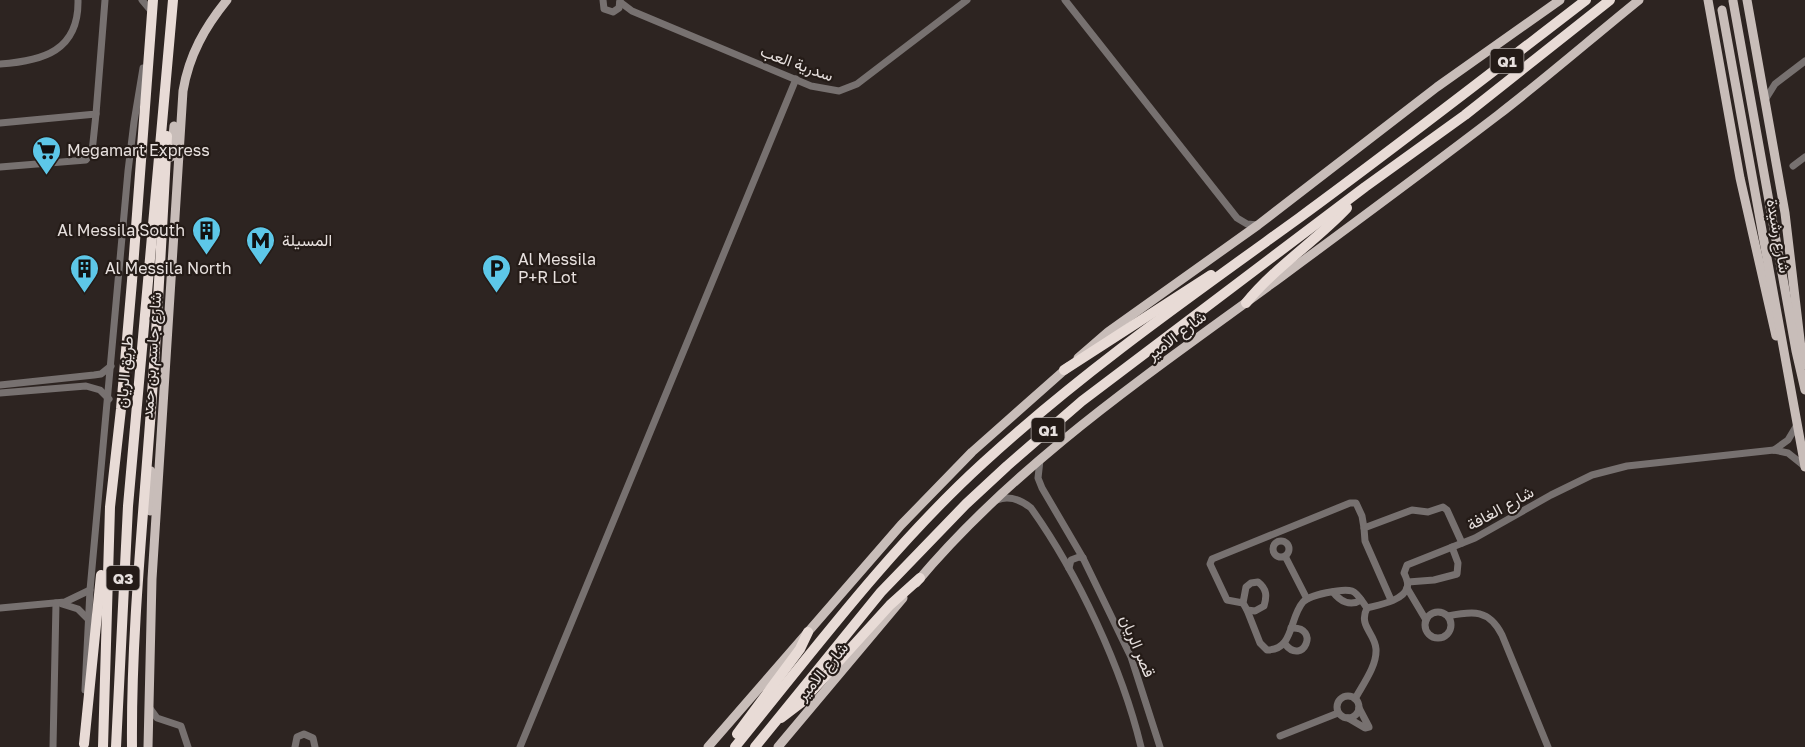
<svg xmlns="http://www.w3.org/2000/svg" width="1805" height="747" viewBox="0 0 1805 747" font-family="'Golos Text',Vazirmatn,sans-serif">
  <rect width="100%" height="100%" fill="#2d2421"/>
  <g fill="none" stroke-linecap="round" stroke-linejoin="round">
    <g stroke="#777170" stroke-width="7">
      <path d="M142,0L152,12"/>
      <path d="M603,0L604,9L613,12L619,8L620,0"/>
      <path d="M1065,0L1237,218L1247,224L1258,225"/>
      <path d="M620,2L632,11L811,86L839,91L857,84L967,0"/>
      <path d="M0,64C43,61 79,51 78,0"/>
      <path d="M1765,100L1775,84L1805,61"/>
      <path d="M0,123L96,114L105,0"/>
      <path d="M1793,166L1805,157"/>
      <path d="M0,167L86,160L92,152L96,114"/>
      <path d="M0,385L94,375L101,374L111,366"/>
      <path d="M0,393L86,386L100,390L109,399"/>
      <path d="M1774,450L1788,440L1797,425"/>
      <path d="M1040,460L1038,478L1042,488L1083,558L1131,657L1160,747"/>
      <path d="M997,500C1010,495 1021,500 1031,508C1078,574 1122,668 1141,747"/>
      <circle cx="1281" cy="549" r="8"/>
      <path d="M1285,556L1307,599"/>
      <path d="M1069,568L1071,560L1079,557L1083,558"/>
      <path d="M1408,582L1434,580L1457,574L1458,563L1452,547"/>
      <path d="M1407,588L1426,620"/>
      <path d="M1333,592C1340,601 1350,607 1361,600"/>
      <path d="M1391,600L1365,541L1364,528L1412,510L1428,512L1443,507L1447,510L1462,543"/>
      <path d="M1243,603L1246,587L1251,583L1258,582C1267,589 1267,596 1264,606L1255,611L1247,610L1243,603L1227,600L1210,564L1212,559L1350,503H1356L1362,516L1364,528"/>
      <path d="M62,604L78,609L88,619"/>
      <path d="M0,608L65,602L90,590"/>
      <path d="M1247,610L1260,643L1267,650C1294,650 1289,618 1303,602C1309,595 1343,588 1352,591C1358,593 1363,603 1367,608"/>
      <circle cx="1438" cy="625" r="13"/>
      <path d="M1448,616C1473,611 1489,609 1502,635L1548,747"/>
      <path d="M1285,644C1303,667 1321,626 1291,628"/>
      <path d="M85,690L90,590L128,171L134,122L143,68"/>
      <circle cx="1348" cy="707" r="11"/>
      <path d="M1355,699C1363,684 1377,666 1376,649C1375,633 1358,626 1367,608C1378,605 1403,601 1407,588C1409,583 1406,577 1404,573L1407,565L1475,538L1551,495L1592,475L1627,466L1774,450L1788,453L1803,465"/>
      <path d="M149,707L157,718L181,726L188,747"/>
      <path d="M1348,718L1365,728L1369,727L1359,708"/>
      <path d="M1280,736L1338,713"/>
      <path d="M53,747L56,603"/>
      <path d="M295,747L297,737L304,734L313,738L315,747"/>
      <path d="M520,747L796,79"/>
    </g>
    <g stroke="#c8bdb9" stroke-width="9">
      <path d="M1708,0L1740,178L1776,336"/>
      <path d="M1747,0L1785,213L1803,365"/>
      <path d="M1733,1L1796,351L1805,390"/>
      <path d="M1722,10L1805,467"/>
      <path d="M171,157L174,126"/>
      <path d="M1078,358L1108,332L1258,225L1437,87L1560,0"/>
      <path d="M150,511L151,471"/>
      <path d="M916,583C1018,461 1153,371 1281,277C1353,224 1426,170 1498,115C1546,78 1592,38 1639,0"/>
      <path d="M148,747L152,579L183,91C189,55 205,27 227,0"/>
      <path d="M708,747L901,525L972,452L1068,367"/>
      <path d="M778,747L903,598"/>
    </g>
    <g stroke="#e8dbd6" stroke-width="10">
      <path d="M1246,303C1275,267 1315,242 1347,208"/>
      <path d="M1064,370L1211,275"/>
      <path d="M781,718L802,702L890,605L920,578"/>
      <path d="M737,734L800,649L808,632"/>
      <path d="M84,744L101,575"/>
      <path d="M103,747L110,507L121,409L132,281L153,0"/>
      <path d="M116,747L128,506L173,0"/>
      <path d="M132,747C131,639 142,531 150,423C157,328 162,232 167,136"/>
      <path d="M735,747C814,650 890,548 983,463C1081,373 1191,296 1299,218C1396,147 1491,73 1586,0"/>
      <path d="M755,747L881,592L966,504L1007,466L1082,401L1365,187L1465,115L1610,0"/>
    </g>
  </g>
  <defs>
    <symbol id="supermarket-pin" viewBox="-11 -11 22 30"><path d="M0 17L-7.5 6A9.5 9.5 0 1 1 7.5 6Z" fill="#5dc7e8" stroke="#241b17"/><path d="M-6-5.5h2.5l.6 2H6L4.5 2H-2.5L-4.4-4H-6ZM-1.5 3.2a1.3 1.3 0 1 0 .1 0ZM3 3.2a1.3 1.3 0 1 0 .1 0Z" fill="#111"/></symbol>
    <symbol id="building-pin" viewBox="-11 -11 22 30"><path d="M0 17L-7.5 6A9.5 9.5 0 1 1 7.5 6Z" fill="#5dc7e8" stroke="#241b17"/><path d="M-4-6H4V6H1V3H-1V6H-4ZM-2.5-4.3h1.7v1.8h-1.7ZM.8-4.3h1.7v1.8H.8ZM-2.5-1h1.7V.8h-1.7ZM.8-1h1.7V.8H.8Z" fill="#111"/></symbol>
    <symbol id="metro-pin" viewBox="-11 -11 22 30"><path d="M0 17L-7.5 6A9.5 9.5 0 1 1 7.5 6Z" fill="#5dc7e8" stroke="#241b17"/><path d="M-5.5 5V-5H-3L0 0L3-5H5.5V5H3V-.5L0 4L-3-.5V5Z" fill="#111"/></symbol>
    <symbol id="parking-pin" viewBox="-11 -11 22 30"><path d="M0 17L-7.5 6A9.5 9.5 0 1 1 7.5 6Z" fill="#5dc7e8" stroke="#241b17"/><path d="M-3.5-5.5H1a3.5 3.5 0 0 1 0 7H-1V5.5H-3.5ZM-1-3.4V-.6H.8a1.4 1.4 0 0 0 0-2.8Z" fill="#111"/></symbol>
  </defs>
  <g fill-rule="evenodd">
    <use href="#supermarket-pin" x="30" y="134" width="33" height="45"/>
    <use href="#building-pin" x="190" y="214" width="33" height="45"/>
    <use href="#metro-pin" x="244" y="224" width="33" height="45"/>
    <use href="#building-pin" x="68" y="252" width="33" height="45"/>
    <use href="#parking-pin" x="480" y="252" width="33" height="45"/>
  </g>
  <g text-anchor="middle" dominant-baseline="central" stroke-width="4.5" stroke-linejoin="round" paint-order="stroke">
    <g fill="#241b17" stroke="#aca5a2" stroke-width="1.5">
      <rect x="1490.5" y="49" width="33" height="24" rx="4.5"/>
      <rect x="1031.5" y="418" width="33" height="24" rx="4.5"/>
      <rect x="106.5" y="566" width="33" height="24" rx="4.5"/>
    </g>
    <g font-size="15" font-weight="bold" fill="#e7e0de">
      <text x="1507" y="61">Q1</text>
      <text x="1048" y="430">Q1</text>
      <text x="123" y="578">Q3</text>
    </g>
    <g font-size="16" fill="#e7e0de" stroke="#241b17">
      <text transform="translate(797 63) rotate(20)">سدرية العب</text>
      <text transform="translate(1779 236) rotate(80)">شارع رشيدة</text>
      <text transform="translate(1176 335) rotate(-37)">شارع الامير</text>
      <text transform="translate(151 355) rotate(-86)">شارع جاسم بن حمد</text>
      <text transform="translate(124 372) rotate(-85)">طريق الريان</text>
      <text transform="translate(1500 508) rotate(-29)">شارع الغافة</text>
      <text transform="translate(1138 646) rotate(67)">قصر الريان</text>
      <text transform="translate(822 671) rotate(-50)">شارع الامير</text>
    </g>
    <g font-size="16" fill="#e7e0de" stroke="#241b17" text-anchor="start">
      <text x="67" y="150">Megamart Express</text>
      <text x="185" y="230" text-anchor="end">Al Messila South</text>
      <text x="282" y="240">المسيلة</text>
      <text x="518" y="259">Al Messila<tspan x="518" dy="18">P+R Lot</tspan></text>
      <text x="105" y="268">Al Messila North</text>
    </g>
  </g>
</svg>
